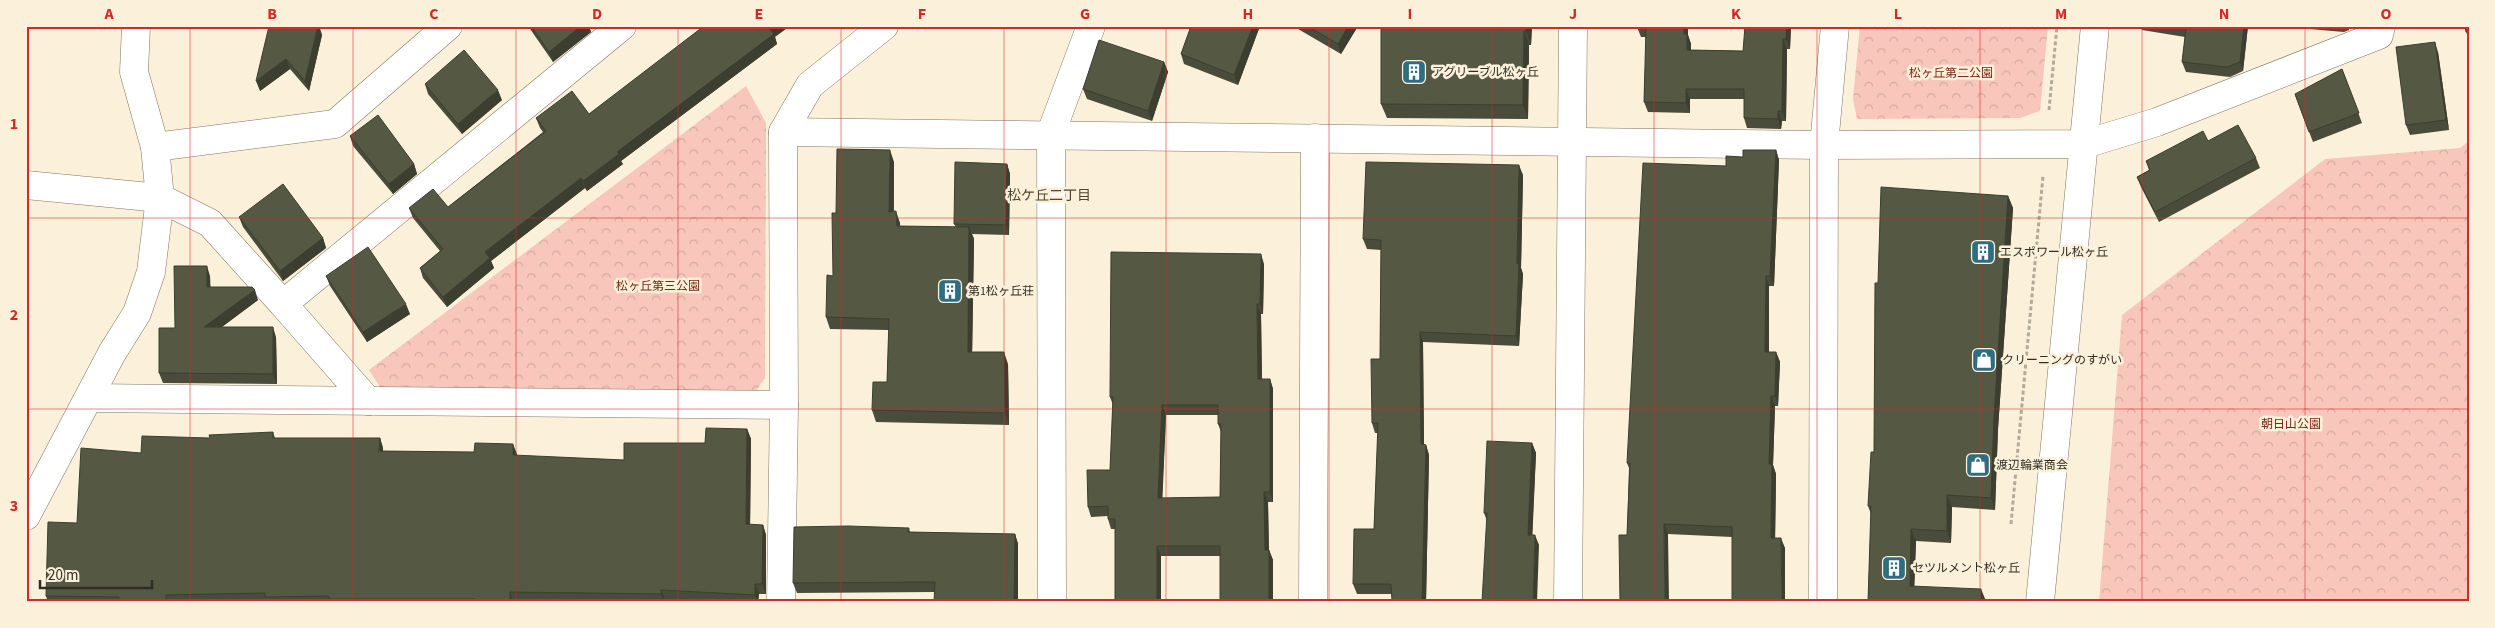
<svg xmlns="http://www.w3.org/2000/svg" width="2495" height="628" viewBox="0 0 2495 628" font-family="'Source Sans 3','Noto Sans JP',sans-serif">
  <defs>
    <pattern id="forest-crowns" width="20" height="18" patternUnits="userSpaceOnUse" patternTransform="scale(1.25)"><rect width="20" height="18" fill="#f8c6bb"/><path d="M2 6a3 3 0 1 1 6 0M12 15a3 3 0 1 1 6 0" fill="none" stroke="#d5aaa1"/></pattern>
  </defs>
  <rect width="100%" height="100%" fill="#fbf1da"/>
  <g fill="url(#forest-crowns)">
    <path d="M1860,26H2048L2040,111L2020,118L1857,119L1853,99Z"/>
    <path d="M746,86L766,123L765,378L754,394L384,393L369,370Z"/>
    <path d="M2469,141V602H2099L2122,315L2325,159L2460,148Z"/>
  </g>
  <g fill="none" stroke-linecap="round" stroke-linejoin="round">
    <defs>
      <g id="minor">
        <path d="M783,132L1824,145L2085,144L2157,122L2379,35L2381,26"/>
        <path d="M155,147L335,124L448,26"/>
        <path d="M26,185L160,198L210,223L283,304"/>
        <path d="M89,398L784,405"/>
        <path d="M368,401L283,304L622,26"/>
        <path d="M26,516L112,353L137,313L151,272L160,198L155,147L134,72L136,26"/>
        <path d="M781,602L784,405L783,132L810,85L884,26"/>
        <path d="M1052,602L1051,133L1091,26"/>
        <path d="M1313,602L1315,138"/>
        <path d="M1568,602L1573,26"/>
        <path d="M1823,602L1824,145L1835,26"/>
        <path d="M2040,602L2095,26"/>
      </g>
    </defs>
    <use href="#minor" stroke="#807762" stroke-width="29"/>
    <g stroke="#b3ab99" stroke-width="3" stroke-dasharray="4 2.5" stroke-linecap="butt">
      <path d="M2049,110L2057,26"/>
      <path d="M2011,524L2043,176"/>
    </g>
    <use href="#minor" stroke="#fff" stroke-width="28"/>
  </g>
  <g fill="#494c3a" fill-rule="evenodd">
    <path d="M269,26H319L322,35L309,91L290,69L260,91Z"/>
    <path d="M528,26H589L591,32L553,62Z"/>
    <path d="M1191,26H1260L1238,85L1184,64L1181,54Z"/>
    <path d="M1297,26H1358L1341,54L1298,29Z"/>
    <path d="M1532,26L1531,45H1529L1528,119L1387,118L1381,104Z"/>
    <path d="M1688,26V35L1691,44V50L1743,51L1791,26L1790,49H1787L1786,121H1782L1781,129L1747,128L1744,118V99H1690V113L1648,112L1644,102L1646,37H1641L1637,27Z"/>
    <path d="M2140,26H2248L2243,71L2230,77L2186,72L2182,62L2185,37L2142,30Z"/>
    <path d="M2273,26H2349V30L2344,32Z"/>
    <path d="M2469,26V39L2466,32Z"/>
    <path d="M775,37L777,44L621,161L623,164L587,191L585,188L491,261L494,268L447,307L423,278L420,268L440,251L413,218L409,208L448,207L543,132L540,128L536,118L589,114Z"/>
    <path d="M2438,52L2449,130L2410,135L2406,125Z"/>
    <path d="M1164,62L1168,72L1152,121L1087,99L1083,89Z"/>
    <path d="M2342,69L2362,123L2313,142L2295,95Z"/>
    <path d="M425,84L502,100L462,134L428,94Z"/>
    <path d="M350,136L414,164L417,174L393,194L353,146Z"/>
    <path d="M2208,141L2256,158L2260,168L2159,222L2141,187L2137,177L2149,170L2146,161Z"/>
    <path d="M1776,150L1779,160L1774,286H1769V352H1776L1780,362L1778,406H1775L1773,465L1776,474L1775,538L1785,548L1732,537L1668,534L1627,535L1629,468L1627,463L1743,157Z"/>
    <path d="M894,162V212L900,223V226L956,227L954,224L1007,164L1010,174L1009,235L972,234L974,239L972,352L1008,364L1009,425L876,422L872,410L887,382L889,330L830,329L826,317L833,276Z"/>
    <path d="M1523,175L1521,268L1523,274L1519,346L1423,342L1424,444L1426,445L1429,455L1426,602H1392V594H1357L1353,584L1374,529L1378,433H1375L1372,423L1380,359L1381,250L1367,249L1363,239Z"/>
    <path d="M2008,196L2013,208L1998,429L1995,510L1952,507L1951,543L1916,541L1914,586L1986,601L1868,602L1871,514L1868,506L1874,452L1878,283Z"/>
    <path d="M239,217L323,238L326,248L283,281L243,227Z"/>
    <path d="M1264,264L1263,314H1261L1262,379H1270L1273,389V502H1268L1269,550L1273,560V602H1220V556H1161V602H1115V529H1111L1108,519V516L1091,517L1088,507L1110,470L1113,405L1110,397ZM1166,415H1218V424L1221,432L1220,497L1162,498Z"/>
    <path d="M210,276V287L258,300L222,327L276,337L277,384L163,383L159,373L175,328Z"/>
    <path d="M326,276L410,314L367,342L330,286Z"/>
    <path d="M747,429L751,439L750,525H763L766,535V594H759L758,602H698L665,600V602H48L46,596L77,523L210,438L273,432L275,438H380L383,448V451L517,454V456L624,460L705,443Z"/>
    <path d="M1532,443L1536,453L1532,535L1539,545L1487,521L1484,513Z"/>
    <path d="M909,528L910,532L1015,534L1018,544V602H934L935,592L797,593L793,583Z"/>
  </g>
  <g fill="#3c3e2f">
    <path d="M318,26H319L322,35L309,91L305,81Z"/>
    <path d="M581,26H589L591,32L553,62L549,52Z"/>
    <path d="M772,26H790L775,37L777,44L621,161L623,164L587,191L583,181L617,152Z"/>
    <path d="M1253,26H1260L1238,85L1234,75Z"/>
    <path d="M1348,26H1358L1341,54L1338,44Z"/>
    <path d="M1526,26H1532L1531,45L1526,31Z"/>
    <path d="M1684,26H1688V35L1691,44V60L1687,50L1684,34Z"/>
    <path d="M1787,26H1791L1790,49L1786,39Z"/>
    <path d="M2244,26H2248L2243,71L2240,62Z"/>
    <path d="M1524,31L1529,45L1528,119L1523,105Z"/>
    <path d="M1783,39L1787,49L1786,121L1782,111Z"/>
    <path d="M2435,42L2438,52L2449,130L2446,120Z"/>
    <path d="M286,59L290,69L260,91L256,81Z"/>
    <path d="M1164,62L1168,72L1152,121L1148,111Z"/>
    <path d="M1686,89L1690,99V113L1686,103Z"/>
    <path d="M498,90L502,100L462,134L458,124Z"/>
    <path d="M1778,111L1782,121L1781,129L1778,119Z"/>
    <path d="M890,150L894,162L893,224L889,212Z"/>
    <path d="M1776,150L1779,160L1774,286L1770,276Z"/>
    <path d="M414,164L417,174L393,194L389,184Z"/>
    <path d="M1007,164L1010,174L1009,235L1006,225Z"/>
    <path d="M1519,165L1523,175L1521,268L1523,274L1519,346L1516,336Z"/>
    <path d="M581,178L585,188L491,261L494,268L447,307L443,297L485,252Z"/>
    <path d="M2008,196L2013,208L1998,429L1995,510L1991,498L1994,417Z"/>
    <path d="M896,211L900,223L901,238L897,226Z"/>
    <path d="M969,227L974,239L972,364L968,352Z"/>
    <path d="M323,238L326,248L283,281L280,271Z"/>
    <path d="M1261,254L1264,264L1263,314L1260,304Z"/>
    <path d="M207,266L210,276L211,297L207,287Z"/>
    <path d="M1766,276L1769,286V362L1765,352Z"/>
    <path d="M255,290L258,300L208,337L204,327Z"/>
    <path d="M406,304L410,314L367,342L363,332Z"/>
    <path d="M1257,304L1261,314L1262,389L1258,379Z"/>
    <path d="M273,327L276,337L277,384L273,374Z"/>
    <path d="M1420,332L1423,342L1424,454L1421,444Z"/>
    <path d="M1004,352L1008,364L1009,425L1005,413Z"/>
    <path d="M1776,352L1780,362L1778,406L1775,396Z"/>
    <path d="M1270,379L1273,389V502L1270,492Z"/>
    <path d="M1771,396L1775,406L1773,465L1776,474L1775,548L1771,538L1769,464Z"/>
    <path d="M1162,405L1166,415L1162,508L1158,498Z"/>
    <path d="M747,429L751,439L750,534L746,524Z"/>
    <path d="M380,438L383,448V461L379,451Z"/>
    <path d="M1532,443L1536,453L1532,545L1528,535Z"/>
    <path d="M513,444L517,454V465L513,455Z"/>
    <path d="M1426,445L1429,455L1426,602H1422Z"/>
    <path d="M1264,492L1268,502L1269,560L1265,550Z"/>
    <path d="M1947,495L1952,507L1951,543L1947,531Z"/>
    <path d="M1664,524L1668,534L1669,602H1665Z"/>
    <path d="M763,525L766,535V594L762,584Z"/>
    <path d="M1911,529L1916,541L1914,598L1910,586Z"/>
    <path d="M1015,534L1018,544V602H1014Z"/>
    <path d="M1535,535L1539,545L1537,602H1533Z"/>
    <path d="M1781,538L1785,548V602H1782Z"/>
    <path d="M1157,546L1161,556V602H1157Z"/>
    <path d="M1269,550L1273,560V602H1269Z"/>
    <path d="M755,584L759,594L758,602H757L755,595Z"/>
    <path d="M1981,589L1986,601V602H1981Z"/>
    <path d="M661,590L665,600V602H664L661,594Z"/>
    <path d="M510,592L513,602L510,601Z"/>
  </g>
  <g fill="#555843" stroke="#3c3e2f" fill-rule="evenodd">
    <path d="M269,26H318L305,81L286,59L256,81Z"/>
    <path d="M531,26H581L549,52Z"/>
    <path d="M704,26H772L769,28L774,34L617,152L619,154L583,181L581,178L485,252L490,258L443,297L420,268L443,249L409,208L433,189L448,207L546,131L536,118L572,91L589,114Z"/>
    <path d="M1191,26H1253L1234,75L1181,54Z"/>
    <path d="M1307,26H1348L1338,44Z"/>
    <path d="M1381,26H1526V31H1524L1523,105L1381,104Z"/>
    <path d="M1637,26H1684V34H1687V50L1743,51L1745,26H1787L1786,39H1783L1782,111H1778V119L1744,118V89H1686V103L1644,102L1646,27H1637Z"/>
    <path d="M2175,26H2244L2240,62L2227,67L2182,62L2186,28Z"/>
    <path d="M2465,26H2469V32H2466Z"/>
    <path d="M1099,40L1164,62L1148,111L1083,89Z"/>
    <path d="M2435,42L2446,120L2406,125L2396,47Z"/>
    <path d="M464,50L498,90L458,124L425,84Z"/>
    <path d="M2342,69L2359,113L2309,132L2295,94Z"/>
    <path d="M378,115L414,164L389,184L350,136Z"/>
    <path d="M2238,125L2256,158L2155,212L2137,177L2150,170L2146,161L2203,131L2208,141Z"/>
    <path d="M837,149L890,150L889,212L896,211L897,226L969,227L968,352H1004L1005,413L872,410L873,382H887L889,319L826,317L827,275L833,276L832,213H836Z"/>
    <path d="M1743,150H1776L1770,276H1766L1765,352H1776L1775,396H1771L1769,464H1772L1771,538H1781L1782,602H1732V527L1664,524L1665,602H1620L1619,535H1627L1630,463H1627L1643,163L1726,166V156L1743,157Z"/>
    <path d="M955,162L1007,164L1006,225L954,224Z"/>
    <path d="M1366,162L1519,165L1517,264H1519L1516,336L1420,332L1421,444L1426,445L1422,601H1392L1391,584H1353L1354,529H1374L1378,423H1372L1371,359H1380L1381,240L1363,239Z"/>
    <path d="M283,184L323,238L280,271L239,217Z"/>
    <path d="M1881,187L2008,196L1994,417L1991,498L1947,495V531L1911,529L1910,586L1981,589V602H1868L1871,506H1868L1871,452H1874L1875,283H1878Z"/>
    <path d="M368,247L406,304L363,332L326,276Z"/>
    <path d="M1111,252L1261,254L1260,304H1257L1258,379H1270V492H1264L1265,550H1269V602H1220V546H1157V602H1115V519H1108V506L1088,507L1087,470H1110L1113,397H1110ZM1162,405H1218V424H1221L1220,497L1158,498Z"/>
    <path d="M174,266H207V287H252L255,290L204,327H273V374L159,373V328H175Z"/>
    <path d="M706,428L747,429L746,524L763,525L762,584H755V595L661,590V594L510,592V601H475V599H329V596L265,597V593L166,595V602H119V597L46,596L48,522L77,523L81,448L141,453L142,436L210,438L209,435L273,432V438H380L379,451L474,452L475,443L513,444V455L624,460V443H705Z"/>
    <path d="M1487,441L1532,443L1528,535H1535L1533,602H1482L1487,513H1484Z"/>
    <path d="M848,526L909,528L908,532L1015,534L1014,602H934L935,582L793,583L794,527Z"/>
  </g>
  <path fill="none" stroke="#d62828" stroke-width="1" stroke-opacity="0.55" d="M190,26V602M353,26V602M516,26V602M678,26V602M841,26V602M1004,26V602M1166,26V602M1329,26V602M1492,26V602M1654,26V602M1817,26V602M1980,26V602M2142,26V602M2305,26V602M26,218H2469M26,409H2469"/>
  <defs>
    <symbol id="building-square" viewBox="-11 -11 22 22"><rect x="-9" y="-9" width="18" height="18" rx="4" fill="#2e6d82" stroke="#fbf1da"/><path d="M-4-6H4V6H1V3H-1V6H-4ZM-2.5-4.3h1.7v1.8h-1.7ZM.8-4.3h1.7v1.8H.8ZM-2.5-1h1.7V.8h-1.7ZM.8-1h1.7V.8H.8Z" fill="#fff"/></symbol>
    <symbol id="shop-square" viewBox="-11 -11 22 22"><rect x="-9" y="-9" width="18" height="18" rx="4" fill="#2e6d82" stroke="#fbf1da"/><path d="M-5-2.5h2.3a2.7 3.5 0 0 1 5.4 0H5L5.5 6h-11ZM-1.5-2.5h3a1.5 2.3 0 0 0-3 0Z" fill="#fff"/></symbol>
  </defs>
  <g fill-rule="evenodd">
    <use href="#building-square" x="1400" y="58" width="28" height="28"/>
    <use href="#building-square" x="1969" y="238" width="28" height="28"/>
    <use href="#building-square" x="936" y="277" width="28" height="28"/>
    <use href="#shop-square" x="1970" y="346" width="28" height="28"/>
    <use href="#shop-square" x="1964" y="451" width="28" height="28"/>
    <use href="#building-square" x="1880" y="554" width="28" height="28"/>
  </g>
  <g text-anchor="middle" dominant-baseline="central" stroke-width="5" stroke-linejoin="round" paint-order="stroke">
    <g font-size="12" fill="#312d24" stroke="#fbf1da" text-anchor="start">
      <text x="1432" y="72">アグリーブル松ヶ丘</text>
      <text x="2000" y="252">エスポワール松ヶ丘</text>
      <text x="968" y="291">第1松ヶ丘荘</text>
      <text x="2002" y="360">クリーニングのすがい</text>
      <text x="1996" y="465">渡辺輪業商会</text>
      <text x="1912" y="568">セツルメント松ヶ丘</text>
    </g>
    <g font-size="12" fill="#7c2616" stroke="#fbf1da">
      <text x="1951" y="73">松ヶ丘第二公園</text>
      <text x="658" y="286">松ヶ丘第三公園</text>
      <text x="2291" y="424">朝日山公園</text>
    </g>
    <g font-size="14" fill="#4f4733" stroke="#fbf1da">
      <text x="1049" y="196">松ケ丘二丁目</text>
    </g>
  </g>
  <rect width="2495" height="628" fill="none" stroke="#fbf1da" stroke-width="55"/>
  <path d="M40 580v8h112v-8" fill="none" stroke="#312d24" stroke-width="2.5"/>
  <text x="48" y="580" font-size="15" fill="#312d24" stroke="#fbf1da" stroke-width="4" paint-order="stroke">20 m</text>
  <rect x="28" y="28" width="2440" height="572" fill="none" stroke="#d62828" stroke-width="2"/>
  <g font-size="16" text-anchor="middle" font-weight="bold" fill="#d62828">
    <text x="109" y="19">A</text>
    <text x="272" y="19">B</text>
    <text x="434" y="19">C</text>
    <text x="597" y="19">D</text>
    <text x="759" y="19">E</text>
    <text x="922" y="19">F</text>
    <text x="1085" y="19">G</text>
    <text x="1248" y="19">H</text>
    <text x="1410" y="19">I</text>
    <text x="1573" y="19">J</text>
    <text x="1736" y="19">K</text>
    <text x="1898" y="19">L</text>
    <text x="2061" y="19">M</text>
    <text x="2224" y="19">N</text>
    <text x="2386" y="19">O</text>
    <text x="14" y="129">1</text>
    <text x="14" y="320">2</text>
    <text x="14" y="511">3</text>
  </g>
</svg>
